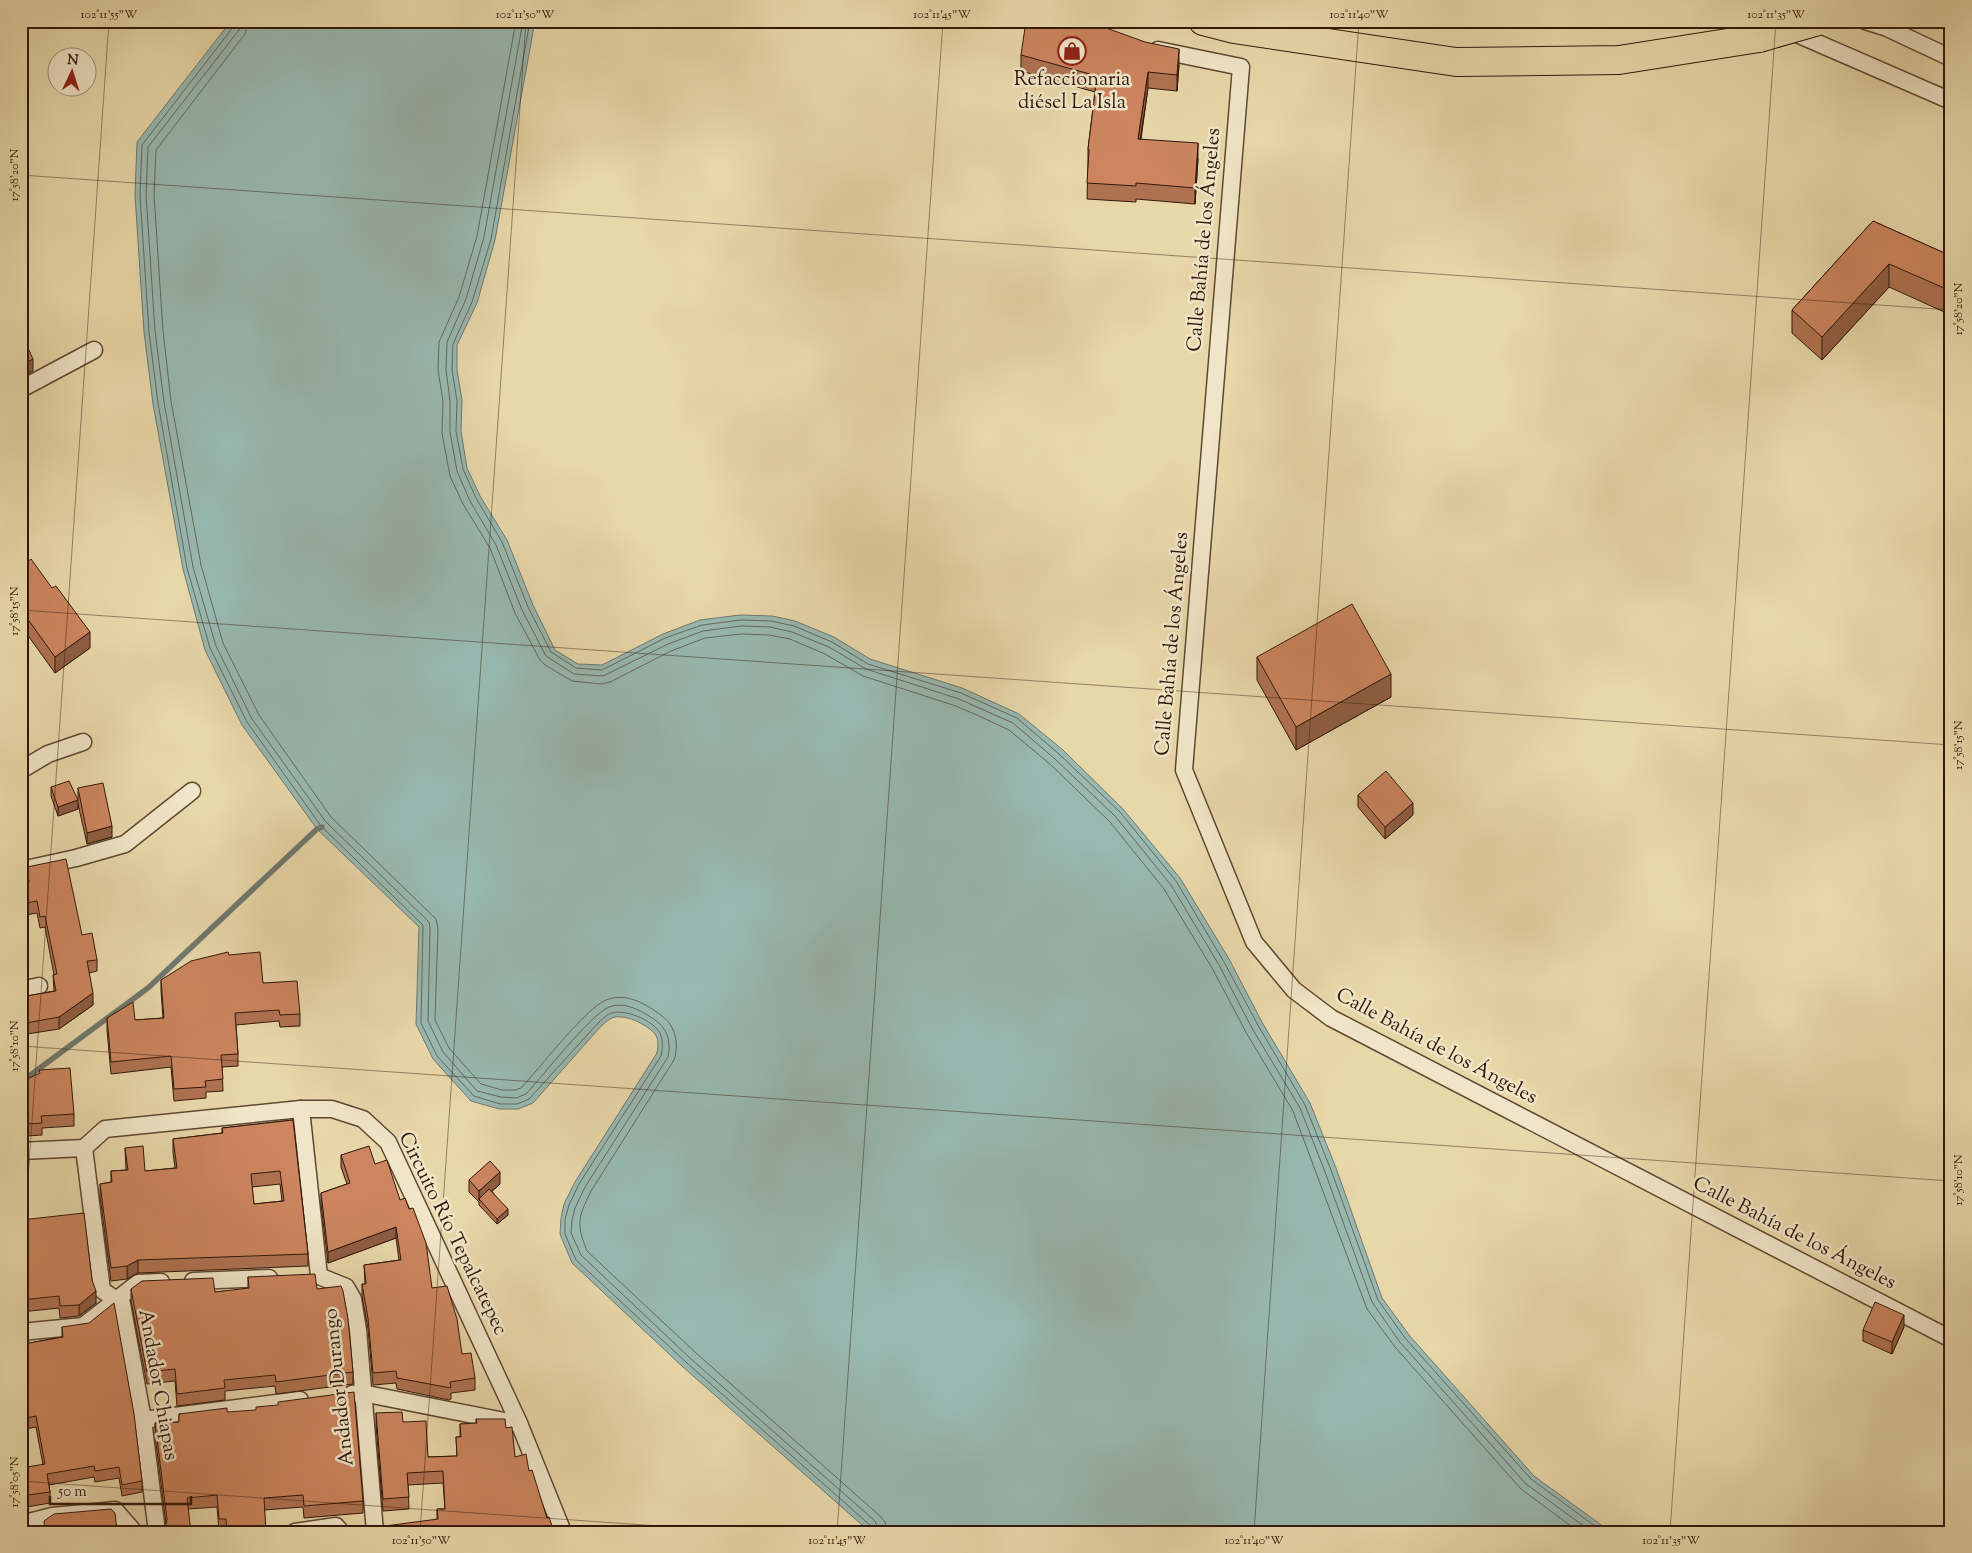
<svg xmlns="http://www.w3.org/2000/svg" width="1972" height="1553" viewBox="0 0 1972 1553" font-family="'Sorts Mill Goudy',serif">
  <rect width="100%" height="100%" fill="#e8d7a9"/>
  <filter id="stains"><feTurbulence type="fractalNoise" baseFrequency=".004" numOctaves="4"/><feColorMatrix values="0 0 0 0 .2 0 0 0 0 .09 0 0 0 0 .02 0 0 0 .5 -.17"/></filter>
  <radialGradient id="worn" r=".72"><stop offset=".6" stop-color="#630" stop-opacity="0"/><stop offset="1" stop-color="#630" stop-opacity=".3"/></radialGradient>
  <path fill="#98b8b0" stroke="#6f786e" d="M231,21H535L495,240L477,303L457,345V370L462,400L461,431L467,468L480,496L507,540L533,605L555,650L578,664L602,665L663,634L700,620L740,615L772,616L795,621L834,637L870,659L962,688L1019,714L1063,750L1123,809L1180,878L1229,959L1263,1024L1310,1103L1336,1168L1382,1298L1409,1335L1534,1476L1611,1532H870L683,1367L572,1263L560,1234L561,1218L564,1204L575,1182L657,1053C658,1047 659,1039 655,1034C647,1024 623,1013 612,1018C609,1019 605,1023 602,1025L533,1103L518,1109H499L471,1101L433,1059L416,1024L419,927L317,829L242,725L205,650L183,569L153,404L144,332L135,195L137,142Z"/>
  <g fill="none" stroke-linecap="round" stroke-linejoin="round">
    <g stroke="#64685e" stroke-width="1">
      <path d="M235,21L234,26L142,145L140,195L149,332L158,403L187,568L210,648L247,722L321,826L423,925L421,1023L437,1056L474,1096L500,1104H517L529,1099L599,1022C603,1019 607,1014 612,1013C625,1009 653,1020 660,1033C663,1040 663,1048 661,1056L579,1184L569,1205L565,1219V1234L576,1260L687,1363L871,1526L873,1532"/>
      <path d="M241,21L239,30L148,147L146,195L155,331L164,402L193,567L216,646L252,719L326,822L429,922L430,928L428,1021L443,1052L477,1091L501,1097L516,1098L526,1094C542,1077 591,1014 609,1007C625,1001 642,1011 655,1020C668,1029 671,1042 668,1057L585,1187L575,1208L572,1220L571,1233L581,1255L691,1359L875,1521L879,1532"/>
      <path d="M249,21L245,34L156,150L154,195L163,331L171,401L201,565L223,643L259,715L331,817L436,919L438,928L435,1020L449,1048L481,1084L502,1090H515L521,1088C539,1069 586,1008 606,1000C627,992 646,1004 662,1016C676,1026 679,1045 674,1060L591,1191C578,1218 576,1223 587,1251L696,1353L880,1516L885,1522L887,1532"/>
      <path d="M516,21L477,236L459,297L439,342L438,370L443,401L442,433L450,476L463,504L490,548L515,613L540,660L545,665L572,681L601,684L610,682L671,651L705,638L741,634L769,635L790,639L825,654L863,676L956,706L979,716L1009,730L1050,764L1110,822L1164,889L1212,968L1247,1034L1293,1111L1367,1309L1395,1347L1521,1489L1579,1532"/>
      <path d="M523,21L484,237L466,299L447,342L446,370L450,401V432L457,471L470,501L496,545L522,610L546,656L574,674L603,676L668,644L703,631L741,626L770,627L792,632L829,647L866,669L959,699L1013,723L1055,759L1115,816L1171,885L1219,965L1253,1030L1300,1108L1325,1172L1372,1302L1399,1341L1526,1484L1592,1532"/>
      <path d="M530,21L491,239L472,302L453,344L452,370L457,401L456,431L463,469L476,498L502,542L528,607L551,652L576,668L602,670L665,638L702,625L741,620L771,621L794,626L832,642L868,664L961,693L1017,718L1059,754L1120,812L1176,881L1224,962L1259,1027L1305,1105L1331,1170L1378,1300L1405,1338L1531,1479L1603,1532"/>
    </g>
    <path stroke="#6f786e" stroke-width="5.5" d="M21,1082L148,988L317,829L322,827"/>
    <defs>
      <g id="street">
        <path d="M1767,21L1951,101"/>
        <path d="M1865,21L1887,28L1951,58"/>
        <path d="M1158,50L1241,67L1184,770L1254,942L1294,990L1331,1018L1951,1339"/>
        <path d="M21,389L94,350"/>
        <path d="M21,770L48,754L83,742"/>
        <path d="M21,870L76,858L125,844L192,791"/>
        <path d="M21,990L39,986"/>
        <path d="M301,1109L319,1276L346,1287L353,1299L358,1330L375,1532"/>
        <path d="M84,1148L102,1290L122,1304L143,1420L157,1532"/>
        <path d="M21,1151L84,1148L105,1129L301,1109H332L363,1119L388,1142L519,1423L563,1532"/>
        <path d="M193,1281L269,1278"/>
        <path d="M21,1332L83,1326L138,1283L161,1282"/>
        <path d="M352,1394L362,1393L514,1423"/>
        <path d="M143,1420L300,1400"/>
        <path d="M21,1524L52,1516L115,1510L134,1532"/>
        <path d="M295,1532L336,1526L341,1532"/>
      </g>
      <path id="highway" d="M1203,21L1234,29L1456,62L1619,60L1759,38"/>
    </defs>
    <use href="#street" stroke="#5f4832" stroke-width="19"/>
    <use href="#highway" stroke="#31180b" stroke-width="30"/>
    <use href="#street" stroke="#f0e5c7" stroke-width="16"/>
    <use href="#highway" stroke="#e8d7a9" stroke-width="28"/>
    <defs>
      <path id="highway-bridge" d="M1759,38L1818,21"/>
    </defs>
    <use href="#highway-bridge" stroke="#31180b" stroke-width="30" stroke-linecap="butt"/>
    <use href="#highway-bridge" stroke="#e8d7a9" stroke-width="28"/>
  </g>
  <g fill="#af7251" stroke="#31180b" fill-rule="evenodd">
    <path d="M1021,55L1179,65L1177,91L1148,88L1141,139L1198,159L1195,204L1136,199V202L1087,199L1088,165V149L1095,92L1021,71Z"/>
    <path d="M1873,221L1951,256V315L1889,287L1822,360L1792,333V310Z"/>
    <path d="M21,567L90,648L55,673L24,630L21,632Z"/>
    <path d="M1257,657L1391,697L1296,750L1257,680Z"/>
    <path d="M51,787L78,799V788L112,837L87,844L78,804V809L58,816L51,796Z"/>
    <path d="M1358,795L1413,815L1385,839L1358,807Z"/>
    <path d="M27,867L82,935L97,960V971L89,973L93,1005L59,1029L21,1035V997L54,991L53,975H54L45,927L40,928L37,913L21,916V883L27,882Z"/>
    <path d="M229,955L300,1014V1026L280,1027L279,1021L236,1025L238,1054V1066L222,1067L223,1091L206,1092V1098L174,1101L171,1067L111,1074L107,1030V1018L135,1020L163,1018L161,991V980Z"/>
    <path d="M23,1081L74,1114V1126L42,1128V1135L27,1136V1133L21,1134V1092H23Z"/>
    <path d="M293,1120L308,1254V1266L138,1273L127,1279L111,1281L100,1196V1184L111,1182V1171L126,1170L125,1148L145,1171L175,1168L173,1152V1139L222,1133V1128ZM280,1184L282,1201L254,1204L252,1187Z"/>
    <path d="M341,1155L375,1164L462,1354L475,1378V1390L451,1393V1399L449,1400L397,1389L396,1383L373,1385L368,1329L362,1296V1284H365L364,1265L399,1260L396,1238L328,1263L321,1204V1193L347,1184L341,1167Z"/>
    <path d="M469,1180L500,1184L492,1191L508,1215L497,1224L479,1205V1202L469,1192Z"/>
    <path d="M21,1220L92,1280L96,1303L79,1316L60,1318L59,1308L21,1312Z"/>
    <path d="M248,1277L317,1289L353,1372V1384L276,1394L275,1386L225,1391V1400L177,1406L175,1381L147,1384L131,1301V1289L215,1292L248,1289Z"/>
    <path d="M62,1327L142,1481V1492L122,1496L119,1478L95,1482L94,1477L49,1485L50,1492V1503L21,1508V1468L43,1465L36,1427L21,1430V1331L24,1344L62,1337Z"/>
    <path d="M1904,1327L1892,1354L1863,1341V1330Z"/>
    <path d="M227,1412L363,1501V1513L304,1518L303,1507L264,1510L266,1532H226V1530L219,1531L217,1507L188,1509L166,1524L155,1435V1423L179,1422V1414Z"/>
    <path d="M376,1413L403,1422L428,1457L457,1456L456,1437H460V1424L476,1423V1419L506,1428L515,1457L529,1471L547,1518L437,1519V1509H445L443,1483L408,1485L409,1509L383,1511L376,1425Z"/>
  </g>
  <g fill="#8f5d42" stroke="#31180b">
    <path d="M1179,49V65L1177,91V75Z"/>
    <path d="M1148,72V88L1138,155V139Z"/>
    <path d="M1198,143V159L1195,204V188Z"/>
    <path d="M1889,264V287L1822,360V337Z"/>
    <path d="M33,359V371L21,377V365Z"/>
    <path d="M24,614V630L21,632V616Z"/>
    <path d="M90,632V648L55,673V657Z"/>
    <path d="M1391,674V697L1296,750V727Z"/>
    <path d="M78,800V809L58,816V807Z"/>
    <path d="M1413,803V815L1385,839V827Z"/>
    <path d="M112,826V837L87,844V833Z"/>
    <path d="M93,993V1005L59,1029V1017Z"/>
    <path d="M500,1172V1184L481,1201L479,1200V1191Z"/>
    <path d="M508,1209V1215L497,1224V1219Z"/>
    <path d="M396,1227V1238L328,1263V1252Z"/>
    <path d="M138,1260V1273L127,1279V1266Z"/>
    <path d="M96,1291V1303L79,1316V1305Z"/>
    <path d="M1904,1315V1327L1892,1354V1342Z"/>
  </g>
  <g fill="#cc855e" stroke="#31180b" fill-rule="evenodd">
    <path d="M1026,21H1082L1109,29L1145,42L1179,49L1177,75L1148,72L1138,139L1198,143L1195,188L1136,183V186L1087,183L1089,150L1088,149L1097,76L1021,55Z"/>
    <path d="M1873,221L1951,256V291L1889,264L1822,337L1792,310Z"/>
    <path d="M21,333L33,359L21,365Z"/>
    <path d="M31,559L52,588L56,586L90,632L55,657L24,614L21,616V567Z"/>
    <path d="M1352,604L1391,674L1296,727L1257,657Z"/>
    <path d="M1386,771L1413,803L1385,827L1358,795Z"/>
    <path d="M69,781L78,800L58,807L51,787Z"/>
    <path d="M103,783L112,826L87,833L78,788Z"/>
    <path d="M66,859L82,935L92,933L97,960L87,961L93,993L59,1017L21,1024V997L56,991L53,975L57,974L45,916L40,917L37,901L21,904V883L29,882L27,867Z"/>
    <path d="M228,952L229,955L260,952L263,983L297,981L300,1014L280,1015L279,1010L235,1013L238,1054L221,1055L223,1079L205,1081L206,1087L174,1089L171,1056L111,1062L107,1018L133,1002L135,1020L164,1018L161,980L191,961Z"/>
    <path d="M70,1068L74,1114L41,1116L42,1123L27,1124V1121L21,1122V1092H24L23,1081L40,1073L39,1070Z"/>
    <path d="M293,1120L308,1254L138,1260L127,1266L111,1268L100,1184L112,1182L111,1171L128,1170L125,1148L143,1146L145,1171L177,1168L173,1139L223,1133L222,1128ZM280,1171L284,1201L254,1204L251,1174Z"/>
    <path d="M369,1146L375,1164L387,1160L400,1200L405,1198L409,1209L413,1208L426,1243L432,1288L447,1286L457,1319L462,1354L471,1353L475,1378L450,1382L451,1388L397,1378L396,1371L373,1373L368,1318L362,1284H366L364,1265L401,1260L396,1227L328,1252L321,1193L350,1183L341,1155Z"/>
    <path d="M490,1161L500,1172L479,1191L469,1180Z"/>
    <path d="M489,1189L508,1209L497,1219L479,1199Z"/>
    <path d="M84,1213L92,1280L96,1291L79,1305L60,1306L59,1296L21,1300V1220Z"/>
    <path d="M315,1274L317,1289L341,1286L343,1291L348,1319L353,1372L276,1382L275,1375L224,1380L225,1388L177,1394L175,1369L147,1372L131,1289L142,1281L213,1278L215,1292L249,1288L248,1277Z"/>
    <path d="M1875,1302L1904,1315L1892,1342L1863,1330Z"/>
    <path d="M114,1303L134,1414L142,1481L122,1485L119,1467L95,1471L94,1466L47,1474L50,1492L21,1496V1468L45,1464L36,1416L21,1419V1331L24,1344L63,1337L62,1327L89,1323Z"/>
    <path d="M354,1392L363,1501L304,1506L303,1495L264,1498L266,1532H227L226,1519H219L217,1495L187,1498L191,1532H162V1529L166,1524L167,1519L155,1423L179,1422V1414L227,1408V1412L256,1410V1407L278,1405V1402Z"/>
    <path d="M402,1412L403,1422L426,1421L428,1457L457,1456L456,1437H461L460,1424L477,1423L476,1419H505L506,1428L512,1427L515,1457L526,1454L529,1471L532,1470L547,1518L549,1517L554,1532H386L385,1526L438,1519L437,1509H445L443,1471L407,1473L409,1497L383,1499L376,1413Z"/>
    <path d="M111,1509L115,1513L117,1532H45L44,1521L54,1514Z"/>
    <path d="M318,1529V1532H296Z"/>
  </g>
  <path fill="none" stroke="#31180b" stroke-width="1" stroke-opacity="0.45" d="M21,175L1951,310M21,610L1951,745M21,1046L1951,1181M21,1279L109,21M21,1481L743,1532M420,1532L526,21M837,1532L943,21M1254,1532L1359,21M1670,1532L1776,21"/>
  <defs>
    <symbol id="shop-ring" viewBox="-11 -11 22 22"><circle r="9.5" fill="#f0e5c7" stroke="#8f2418" stroke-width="1.5"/><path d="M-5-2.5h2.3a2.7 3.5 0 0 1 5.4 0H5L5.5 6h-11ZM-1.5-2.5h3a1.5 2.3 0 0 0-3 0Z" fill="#8f2418"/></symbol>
  </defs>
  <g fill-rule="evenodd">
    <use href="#shop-ring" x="1056" y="35" width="32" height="32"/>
  </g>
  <g text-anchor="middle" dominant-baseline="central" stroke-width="5" stroke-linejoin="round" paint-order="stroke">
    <g font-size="20" fill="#31180b" stroke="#f0e5c7">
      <text x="1072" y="80">Refaccionaria<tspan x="1072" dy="23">diésel La Isla</tspan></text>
    </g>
    <g font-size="20" fill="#31180b" stroke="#f0e5c7">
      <text transform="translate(1205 240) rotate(-85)">Calle Bahía de los Ángeles</text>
      <text transform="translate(1173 644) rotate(-85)">Calle Bahía de los Ángeles</text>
      <text transform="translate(1436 1047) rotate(28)">Calle Bahía de los Ángeles</text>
      <text transform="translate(452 1234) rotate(64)">Circuito Río Tepalcatepec</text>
      <text transform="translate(1794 1234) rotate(27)">Calle Bahía de los Ángeles</text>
      <text transform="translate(157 1385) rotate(80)">Andador Chiapas</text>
      <text transform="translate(340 1387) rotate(-96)">Andador Durango</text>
    </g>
  </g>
  <rect width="1972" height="1553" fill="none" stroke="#e8d7a9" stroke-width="55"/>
  <g transform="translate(72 72) rotate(4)"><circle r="24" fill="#f0e5c7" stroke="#a4937c"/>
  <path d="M0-4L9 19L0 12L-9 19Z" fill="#8f2418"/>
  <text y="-8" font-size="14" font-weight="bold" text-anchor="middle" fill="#31180b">N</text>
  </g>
  <path d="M50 1496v8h141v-8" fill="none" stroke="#31180b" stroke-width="2.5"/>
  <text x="58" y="1496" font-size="15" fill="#31180b" stroke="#f0e5c7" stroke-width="4" paint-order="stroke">50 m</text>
  <rect x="28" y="28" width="1916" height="1498" fill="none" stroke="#31180b" stroke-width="2"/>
  <g font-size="12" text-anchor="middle" fill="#31180b">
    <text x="109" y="18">102°11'55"W</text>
    <text x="525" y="18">102°11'50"W</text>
    <text x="942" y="18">102°11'45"W</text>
    <text x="1359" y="18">102°11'40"W</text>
    <text x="1776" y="18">102°11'35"W</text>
    <text transform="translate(14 175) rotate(-90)" y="4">17°58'20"N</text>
    <text transform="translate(1958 309) rotate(-90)" y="4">17°58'20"N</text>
    <text transform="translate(14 611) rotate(-90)" y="4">17°58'15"N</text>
    <text transform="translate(1958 745) rotate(-90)" y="4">17°58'15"N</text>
    <text transform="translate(14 1046) rotate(-90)" y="4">17°58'10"N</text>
    <text transform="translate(1958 1180) rotate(-90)" y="4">17°58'10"N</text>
    <text transform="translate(14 1482) rotate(-90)" y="4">17°58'05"N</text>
    <text x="421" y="1544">102°11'50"W</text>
    <text x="837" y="1544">102°11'45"W</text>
    <text x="1254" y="1544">102°11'40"W</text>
    <text x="1671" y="1544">102°11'35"W</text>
  </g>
  <rect width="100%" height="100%" filter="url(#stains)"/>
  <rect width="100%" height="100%" fill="url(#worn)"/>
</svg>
